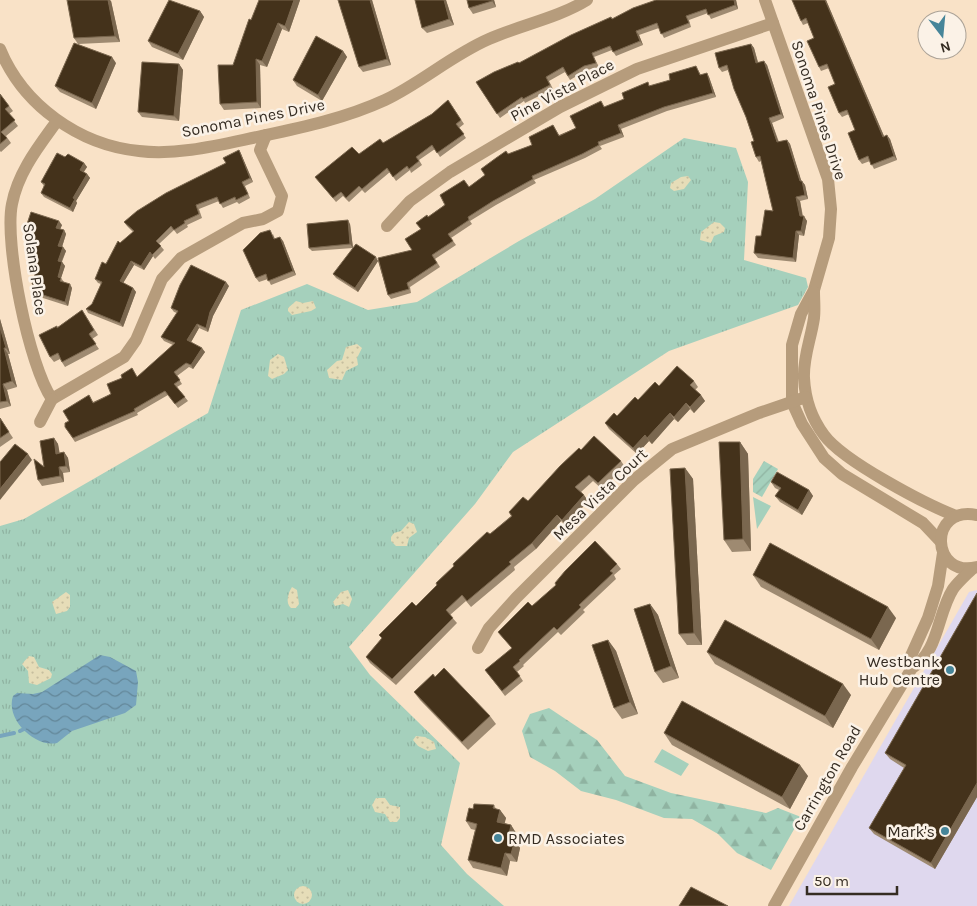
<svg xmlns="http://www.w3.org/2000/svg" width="977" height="906" viewBox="0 0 977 906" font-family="Karla,sans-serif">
  <defs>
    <pattern id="grass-tufts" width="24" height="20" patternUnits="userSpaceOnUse" patternTransform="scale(1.25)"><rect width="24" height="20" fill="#a5d0bc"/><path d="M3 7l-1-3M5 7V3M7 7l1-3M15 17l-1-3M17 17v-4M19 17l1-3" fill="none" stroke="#8fb3a1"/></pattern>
    <pattern id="forest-firs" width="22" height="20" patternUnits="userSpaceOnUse" patternTransform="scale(1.25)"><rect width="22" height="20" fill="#a5d0bc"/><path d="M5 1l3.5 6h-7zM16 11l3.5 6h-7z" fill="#8fb3a1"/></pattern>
    <pattern id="sand-dots" width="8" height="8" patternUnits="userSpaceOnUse" patternTransform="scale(1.25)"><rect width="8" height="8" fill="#e6ddb8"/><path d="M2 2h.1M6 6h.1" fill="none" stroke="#c6be9e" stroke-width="1.8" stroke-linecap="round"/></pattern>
    <pattern id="garden-furrows" width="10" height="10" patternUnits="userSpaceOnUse" patternTransform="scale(1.25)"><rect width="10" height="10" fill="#a5d0bc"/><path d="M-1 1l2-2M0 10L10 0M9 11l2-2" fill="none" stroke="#8fb3a1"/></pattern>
    <pattern id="water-waves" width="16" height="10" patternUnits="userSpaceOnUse" patternTransform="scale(1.25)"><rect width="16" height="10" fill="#78a5bd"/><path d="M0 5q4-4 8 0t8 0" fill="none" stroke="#638799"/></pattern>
  </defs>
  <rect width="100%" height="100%" fill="#f9e2c7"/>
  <path fill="#dfd8ee" d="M977,590V906H789L969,592Z"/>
  <path fill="url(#grass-tufts)" d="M684,138L736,148L748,182L744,260L806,278L808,287L798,305L669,351L513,452L475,504L349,647L370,675L460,763L441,845L467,874L504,906H0V526L24,519L208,413L241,310L307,284L368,310L417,302L519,241L595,199Z"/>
  <path fill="url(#forest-firs)" d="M549,708L597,740L625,776L671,793L766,813L778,808L801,817L771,870L737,853L718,834L692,819L664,818L616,800L581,791L555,771L530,757L522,731L530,714Z"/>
  <g fill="url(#sand-dots)">
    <path d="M688,176L691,180L684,189L674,191L670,188L671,183L681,177Z"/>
    <path d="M714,222L720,223L725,228L724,232L714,236L711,243L700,240L701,232Z"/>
    <path d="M296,301L303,303L313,301L316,308L311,311L292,315L288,311V308Z"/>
    <path d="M357,344L362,348L357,358L358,365L346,371L342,380L329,378L327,370L337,361L342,360L346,347Z"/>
    <path d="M278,354L284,357L288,370L284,374L272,379L268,376L270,360Z"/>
    <path d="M409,522L414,524L417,532L409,538L407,546H396L391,541V537L394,533L401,531Z"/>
    <path d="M292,587L297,590L299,604L296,608H291C285,603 288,593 292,587Z"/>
    <path d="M348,590L352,599L349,607L343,604L335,606L333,602L341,592Z"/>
    <path d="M66,592L70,595V607L67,611L56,614L52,602Z"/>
    <path d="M29,656L34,657L39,667L49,670L52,674L51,678L37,685L29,683L28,671L22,664Z"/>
    <path d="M416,736L425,737L434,742L436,749L428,751L418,746L413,740Z"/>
    <path d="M376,798H385L390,805L400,807V818L397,822H390L385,814L375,812L372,805Z"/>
    <circle cx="303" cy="895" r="9"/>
  </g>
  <g fill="#a5d0bc">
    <path d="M753,497L771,506L757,529Z"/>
    <path d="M662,749L689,764L681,776L654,762Z"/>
  </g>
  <path fill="url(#garden-furrows)" d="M764,461L778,469L762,497L753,492V479Z"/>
  <path fill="url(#water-waves)" d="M100,655L110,657L136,671L138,682L136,705L125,713L72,731L57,743C35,748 5,719 13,696L17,693L33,694L42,692Z"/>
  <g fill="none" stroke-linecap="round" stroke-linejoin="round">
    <g stroke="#78a5bd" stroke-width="4">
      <path d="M20,731L24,729"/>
      <path d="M0,736L14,733"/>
    </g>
    <g stroke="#b69c7c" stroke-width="12">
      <path d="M765,0L828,179L831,209L829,238L814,290L801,314L792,345V402L802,424L824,458L842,474L923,523L940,541"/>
      <path d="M0,49C23,105 79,145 139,151C179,156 223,144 262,136C304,127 346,118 385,100C421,83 452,55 489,39C521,25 558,18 587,0"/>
      <path d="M57,121C39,146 18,172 12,204C4,243 29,366 52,399L124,357L136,340L162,279L181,258L243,223L263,219L278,211L282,196L260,150L266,135"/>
      <path d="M387,226L410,201L450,172L560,107L637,69L773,23"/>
      <path d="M814,292C814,300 815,310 814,318C811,339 803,357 804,378C805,398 812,419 824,435C843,461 925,504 956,516"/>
      <path d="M40,422L52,399"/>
      <path d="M478,648L489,628L516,598L634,480L672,449L759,413L806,397"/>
    </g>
    <g stroke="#b69c7c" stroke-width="12">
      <path d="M977,515C927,505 931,579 977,567"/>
      <path d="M912,668L910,658L928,618L938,586L943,553"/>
      <path d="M774,906L852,767L912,668C939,652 937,614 953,589C958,582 966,575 972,569"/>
    </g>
  </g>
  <g fill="#9e8a71">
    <path d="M300,0L289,32L282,29L267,67L260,65L261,108L224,110L220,104L251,20Z"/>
    <path d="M372,0L391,65L363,72L359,67Z"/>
    <path d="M415,0H446L454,25L427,33L422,28Z"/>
    <path d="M467,0H494L496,7L473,14L469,8Z"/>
    <path d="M656,0H736L738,9L711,19L708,13L689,20L691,27L664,38L659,28L639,35L643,45L616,56L612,50L594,57L599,67L587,70L570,80L565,72L549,81L553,89L525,103L524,101L500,118L476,82L519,63L613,19Z"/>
    <path d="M826,0L884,136L890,139L897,160L874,169L870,161L862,164L859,160L855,130L849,114L842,117L839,113L835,84L829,68L821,71L819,67L814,38L808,23L803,25L801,21Z"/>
    <path d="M111,1L120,42L78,44L74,38Z"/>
    <path d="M200,11L204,17L183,60L152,47L148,41Z"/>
    <path d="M751,44L754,48L758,62L767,65L784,118L772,123L779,142L787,140L790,144L801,181L805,185L808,199L800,201L803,216L807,221L804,236L799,235L796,262L758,258L754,253L761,236L773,211L761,161L759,162L756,157L754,141L746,117L728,70L722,72L719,68Z"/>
    <path d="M343,51L347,57L322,101L297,86L293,80Z"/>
    <path d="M116,63L96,109L60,92L55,86Z"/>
    <path d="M179,64L183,70L179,121L142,117L138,112Z"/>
    <path d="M698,70L701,75L709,77L716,97L667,111L621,129L624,137L600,146L602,149L585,158L534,180L536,183L496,205L470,221L472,224L451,238L456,245L435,259L440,267L410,287L411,293L391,299L388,295L378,261L358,292L336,278L333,274L412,250L421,229L428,217L485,175L508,154L532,145L553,125L559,135L576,128L605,107L624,99L651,86L670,80Z"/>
    <path d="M0,94L13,111L9,114L18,126L6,136L11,143L1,152L0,151Z"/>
    <path d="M448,100L464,124L459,128L466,138L440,157L435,149L419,160L422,165L411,173L410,170L396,181L390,172L365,193L362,190L349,202L343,196L336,202L315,177L383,143L432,114Z"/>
    <path d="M239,150L241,154L253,182L245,186L250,198L239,204L237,202L223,208L219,201L199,209L202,218L187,225L188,227L177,234L174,230L159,244L164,250L155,259L153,256L144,270L134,265L123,283L133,288L136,292L123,327L88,313L86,309L92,304L101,284L98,283L95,279L120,243L133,232L127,226L124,222L226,163Z"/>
    <path d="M65,157L84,163L87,167L84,172L87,174L90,178L76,201L77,203L73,212L44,197L41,193L44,186L41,182Z"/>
    <path d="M350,224L353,248L312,251L309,248Z"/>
    <path d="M62,225L60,229L64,230L66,234L62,247H63L66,251L62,262L65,266L61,278L64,282L72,288L68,306L43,298L40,294L41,289L35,288L32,284L37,268L34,267L31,263L34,254L28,253L26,249L32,232L29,231L26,227Z"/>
    <path d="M273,234L275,239L283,241L296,275L271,285L268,279L259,282L256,278Z"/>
    <path d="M229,286L213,316L208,332L199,328L191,342L205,352L193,369L189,367L177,376L182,384L177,387L188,401L178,408L168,395L137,413L138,415L75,442L65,427L89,395L93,402L111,394L122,378L132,368L137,377L173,345L164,341L161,337L177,313L174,312L171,308Z"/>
    <path d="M82,310L98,335L92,339L99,349L65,367L60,359L54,362L50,357L58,327Z"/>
    <path d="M0,319L10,354H8L17,387L7,390L11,406L0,409Z"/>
    <path d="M694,381L698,387L695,390L705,401L694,413L690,409L678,422L674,419L652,444L649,441L637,454L609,429L605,423L617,416L638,400L659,386Z"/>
    <path d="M0,418L13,438L0,447Z"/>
    <path d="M54,438L58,444L59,453L64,452L68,458L70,472L63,473L64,482L42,486L38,480L44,467Z"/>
    <path d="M740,442L748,454L751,551L732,552L724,540Z"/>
    <path d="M581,450L621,461L625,467L602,489L593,481L581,492L588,501L566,526L561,521L536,549L514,567L515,570L471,607L466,601L450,615L457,623L396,685L370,663L366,657L382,638L379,635L416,606L490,534L511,516L509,512L528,501Z"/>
    <path d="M685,468L693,479L702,645H687L679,634Z"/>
    <path d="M771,482L809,490L813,496L802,515L780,502L775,496L779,490L775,488Z"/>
    <path d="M617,564L621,569L614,575L616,579L583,610L585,612L561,635L558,632L523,665L524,666L517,672L523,681L505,696L485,670L512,648L498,632L532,606Z"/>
    <path d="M753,575L896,618L879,650L761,587Z"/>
    <path d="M977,593V797L935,869L874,834L869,828L904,768L890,759L885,753Z"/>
    <path d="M650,604L658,615L679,678L663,683L655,672Z"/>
    <path d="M608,640L616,651L638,714L622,719L614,708Z"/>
    <path d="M707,652L851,695L833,728L715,664Z"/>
    <path d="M435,677L490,716L496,724L468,750L420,700L414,692Z"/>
    <path d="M664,733L808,776L790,809L672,745Z"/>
    <path d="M494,805L496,809L500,810L506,818L504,823L511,825L516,833L514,840L520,848L517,862L510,861L507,876L473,868L468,860L475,830L471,829L466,821L473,809Z"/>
  </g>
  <g fill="#7a674f">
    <path d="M108,0H110L111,1L120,42L115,36Z"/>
    <path d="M294,0H300L289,32L285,26Z"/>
    <path d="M370,0H372L391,65L387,59Z"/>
    <path d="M444,0H446L454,25L449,19Z"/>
    <path d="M492,0H494L496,7L492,1Z"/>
    <path d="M734,0H736L738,9L735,5Z"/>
    <path d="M825,0H826L886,141L883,137Z"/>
    <path d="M200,11L204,17L183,60L178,54Z"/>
    <path d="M278,23L282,29L267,67L262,61Z"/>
    <path d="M636,31L639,35L643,45L640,41Z"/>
    <path d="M751,44L754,48L759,67L756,63Z"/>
    <path d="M343,51L347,57L322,101L318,95Z"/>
    <path d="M112,57L116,63L96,109L92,103Z"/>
    <path d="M256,59L260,65L261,108L257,102Z"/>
    <path d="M764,61L767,65L784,118L781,114Z"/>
    <path d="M179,64L183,70L179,121L174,116Z"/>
    <path d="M707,73L709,77L716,97L713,93Z"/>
    <path d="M769,118L772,123L780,147L777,142Z"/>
    <path d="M618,125L621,129L624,137L621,133Z"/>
    <path d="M887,135L890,139L897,160L894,156Z"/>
    <path d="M787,140L790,144L803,186L800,181Z"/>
    <path d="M239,150L241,154L253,182L250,178Z"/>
    <path d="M84,163L87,167L82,174L80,170Z"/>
    <path d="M87,174L90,178L76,201L77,203L73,212L70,208L73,198Z"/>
    <path d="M802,181L805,185L808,199L805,195Z"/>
    <path d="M796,197L800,201L803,220L804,216L807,221L804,236L801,231L800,216Z"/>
    <path d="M348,220L350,224L353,248L350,244Z"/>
    <path d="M59,221L62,225L59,232L56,228Z"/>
    <path d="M64,230L66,234L61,250L58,246Z"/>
    <path d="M796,231L799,235L796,262L793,258Z"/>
    <path d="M280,237L283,241L296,275L293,271Z"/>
    <path d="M63,247L66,251L60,265L58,261Z"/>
    <path d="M150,252L153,256L144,270L141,266Z"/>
    <path d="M376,257L378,261L358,292L355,288Z"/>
    <path d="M131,261L134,265L122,285L120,281Z"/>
    <path d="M62,262L65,266L60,281L58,277Z"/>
    <path d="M226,282L229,286L213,316L208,332L206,328L210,312Z"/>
    <path d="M70,284L72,288L68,306L65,302Z"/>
    <path d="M133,288L136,292L123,327L120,323Z"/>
    <path d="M0,319L10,354L6,348L0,327Z"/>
    <path d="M197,324L199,328L190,344L187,340Z"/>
    <path d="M4,348L8,354L17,387L12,381Z"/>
    <path d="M202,348L205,352L193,369L191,365Z"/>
    <path d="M3,384L7,390L11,406L7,401Z"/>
    <path d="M701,395L705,401L694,413L690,407Z"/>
    <path d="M686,403L690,409L678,422L674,417Z"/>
    <path d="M670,413L674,419L652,444L647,438Z"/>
    <path d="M645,435L649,441L637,454L633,448Z"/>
    <path d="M54,438L58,444L61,460L56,454Z"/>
    <path d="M740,442L748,454L751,551L743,539Z"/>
    <path d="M64,452L68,458L70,472L66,466Z"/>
    <path d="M28,454L32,460L0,500V489Z"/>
    <path d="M59,467L63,473L64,482L60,476Z"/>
    <path d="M685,468L693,479L702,645L694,633Z"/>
    <path d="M809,490L813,496L802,515L798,510Z"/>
    <path d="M584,495L588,501L566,526L562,520Z"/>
    <path d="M557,515L561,521L536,549L532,543Z"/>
    <path d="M650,604L658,615L679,678L671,666Z"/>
    <path d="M888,607L896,618L879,650L871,639Z"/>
    <path d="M608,640L616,651L638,714L630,702Z"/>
    <path d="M843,684L851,695L833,728L825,716Z"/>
    <path d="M800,765L808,776L790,809L782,797Z"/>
    <path d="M977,783V797L935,869L931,863Z"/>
    <path d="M500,810L506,818L503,830L497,822Z"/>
    <path d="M511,825L516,833L513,846L508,838Z"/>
    <path d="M515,840L520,848L517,862L511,854Z"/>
    <path d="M505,853L510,861L507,876L501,868Z"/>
  </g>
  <g fill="#44321b" stroke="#7a674f">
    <path d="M67,0H108L115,36L74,38Z"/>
    <path d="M169,0L200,11L178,54L148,41Z"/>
    <path d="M259,0H294L285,26L278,23L262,61L256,59L257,102L220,104L218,65H233L249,19L251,20Z"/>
    <path d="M338,0H370L387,59L359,67Z"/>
    <path d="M415,0H444L449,19L422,28Z"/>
    <path d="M467,0H492V1L469,8Z"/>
    <path d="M656,0H734L735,5L708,15L706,9L686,16L689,23L661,34L657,23L636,31L640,41L613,52L610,46L592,53L596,63L584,66L568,76L563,67L546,77L550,85L523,99L522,97L497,114L476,82L494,72L518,62L519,63L571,35L611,17L612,19L633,8Z"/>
    <path d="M792,0H825L883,137L887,135L894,156L871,165L868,156L859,160L848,133L855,130L847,110L839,113L828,87L835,84L827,64L819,67L807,41L814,38L806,18L801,21Z"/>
    <path d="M316,36L343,51L318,95L293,80Z"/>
    <path d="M74,43L112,57L92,103L55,86Z"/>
    <path d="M751,44L756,63L764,61L781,114L769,118L777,142L787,140L800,181H802L805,195L796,197L800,216H804L801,231H796L793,258L754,253L756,236H761L765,210L773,211L760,156L756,157L751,142L754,141L746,117L734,89L727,65L719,68L715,53Z"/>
    <path d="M142,62L179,64L174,116L138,112Z"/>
    <path d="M696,66L700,75L707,73L713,93L664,107L618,125L621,133L598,142L599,145L582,154L532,176L533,179L493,201L468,217L469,220L448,234L453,241L432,255L437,263L407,283L409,289L388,295L378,258L412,250L405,239L421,229L416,223L427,215L428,217L445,205L440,195L464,180L469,187L485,175L481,169L496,158L506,151L508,154L532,145L529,137L553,125L559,136L576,128L570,116L601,101L604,107L624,99L622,93L648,82L649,86L670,80L669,74Z"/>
    <path d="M0,94L9,106L5,109L15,120L1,132L7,138L0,144Z"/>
    <path d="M448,100L461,120L456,124L464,134L437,153L432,145L416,157L419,161L409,169L407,166L393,177L387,168L362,189L359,186L346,198L341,192L333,198L315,177L352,147L359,154L380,139L383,143L432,114Z"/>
    <path d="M239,150L250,178L242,182L248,194L236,200L235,197L220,204L217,197L196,205L199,214L184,221L185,223L174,230L171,226L156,241L161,246L152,255L150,252L141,266L131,261L120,281L133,288L120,323L86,309L92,304L102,282L95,279L102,262L106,264L118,241L120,243L134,231L124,222L137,211L166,193L226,163L223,158Z"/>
    <path d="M57,153L65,157L68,154L84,163L80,170L87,174L73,198L75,199L70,208L41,193L45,184L41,182Z"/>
    <path d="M31,212L59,221L56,228L64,230L58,246L63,247L58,261L62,262L58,277L61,278L60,281L70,284L65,302L40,294L42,286L32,284L38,265L31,263L35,252L26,249L33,229L26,227Z"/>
    <path d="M348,220L350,244L309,248L307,224Z"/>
    <path d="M270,230L274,239L280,237L293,271L268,281L266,274L256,278L243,250L260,233Z"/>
    <path d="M356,244L376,257L355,288L333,274Z"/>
    <path d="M191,265L226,282L210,312L206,328L197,324L187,340L202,348L191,365L186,363L174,372L180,380L174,384L185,397L175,404L165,391L134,409L135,411L73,438L65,427V423L69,421L63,411L89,395L93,403L111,394L107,384L122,378L121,375L132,368L137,377L175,343L161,337L178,311L171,308L180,285Z"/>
    <path d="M82,310L94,330L89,334L96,344L62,362L58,353L50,357L39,335L57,326V328Z"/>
    <path d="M0,327L6,348H4L12,381L3,384L7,401L0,402Z"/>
    <path d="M677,366L694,381L690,385L701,395L690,407L686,403L674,417L670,413L647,438L645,435L633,448L605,423L614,413L617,416L635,397L638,400L655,382L659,386Z"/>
    <path d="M0,418L9,432L0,438Z"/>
    <path d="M594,436L621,461L598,483L589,475L575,487L584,495L562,520L557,515L532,543L509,562L511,564L467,601L462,595L446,610L453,618L392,679L366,657L382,638L379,635L412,602L416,606L437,585L436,583L454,566L453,564L487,532L490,534L512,516L509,512L523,497L528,501L560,466L579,448L581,450Z"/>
    <path d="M54,438L56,454L64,452L66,466L59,467L60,476L38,480L34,459L44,467L40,441Z"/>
    <path d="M719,442H740L743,539L724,540Z"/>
    <path d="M15,444L28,454L0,489V462Z"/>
    <path d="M685,468L694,633L679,634L670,469Z"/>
    <path d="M777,472L809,490L798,510L775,496L781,488L771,482Z"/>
    <path d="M595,541L617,564L610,571L613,573L579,605L581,607L557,630L554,627L519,660L520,661L513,667L520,676L502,691L485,670L512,648L498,632L528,602L532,606L556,585L555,583L565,571Z"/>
    <path d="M770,543L888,607L871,639L753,575Z"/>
    <path d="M977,593V783L931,863L869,828L906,765L885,753Z"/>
    <path d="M650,604L671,666L655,672L634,609Z"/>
    <path d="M725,620L843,684L825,716L707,652Z"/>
    <path d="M608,640L630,702L614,708L592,645Z"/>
    <path d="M444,668L490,716L462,742L414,692L433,674L435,677Z"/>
    <path d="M682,701L800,765L782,797L664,733Z"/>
    <path d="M474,804L494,805L493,808L500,810L497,822L511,825L508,838L515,840L511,854L505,853L501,868L468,860L477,824L466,821L469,808L473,809Z"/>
    <path d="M691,887L728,906H679Z"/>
  </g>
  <g fill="#468599" stroke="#fbf2e7" stroke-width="2">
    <circle cx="950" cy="670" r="5"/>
    <circle cx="945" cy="831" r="5"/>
    <circle cx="498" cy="838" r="5"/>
  </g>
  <g text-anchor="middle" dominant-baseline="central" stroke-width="5" stroke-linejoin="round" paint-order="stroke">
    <g font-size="16" fill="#352c22" stroke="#fbf2e7">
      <text transform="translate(562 90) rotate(-28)">Pine Vista Place</text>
      <text transform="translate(819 110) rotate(72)">Sonoma Pines Drive</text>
      <text transform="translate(253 118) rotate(-11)">Sonoma Pines Drive</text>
      <text transform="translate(35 269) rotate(82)">Solana Place</text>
      <text transform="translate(600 494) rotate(-44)">Mesa Vista Court</text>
      <text transform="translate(827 778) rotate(-60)">Carrington Road</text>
    </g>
    <g font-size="16" fill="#352c22" stroke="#fbf2e7" text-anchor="end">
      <text x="940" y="661">Westbank<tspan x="940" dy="18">Hub Centre</tspan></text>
      <text x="935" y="831">Mark's</text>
      <text x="508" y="838" text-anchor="start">RMD Associates</text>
    </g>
  </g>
  <g transform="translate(942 35) rotate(164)"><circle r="24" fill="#fbf2e7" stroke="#aca398"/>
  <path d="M0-4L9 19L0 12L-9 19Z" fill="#468599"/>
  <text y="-8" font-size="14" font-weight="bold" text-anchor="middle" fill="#352c22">N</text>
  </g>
  <path d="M807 886v8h90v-8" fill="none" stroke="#352c22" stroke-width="2.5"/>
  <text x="814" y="886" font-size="15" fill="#352c22" stroke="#fbf2e7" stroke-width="4" paint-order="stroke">50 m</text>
</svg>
